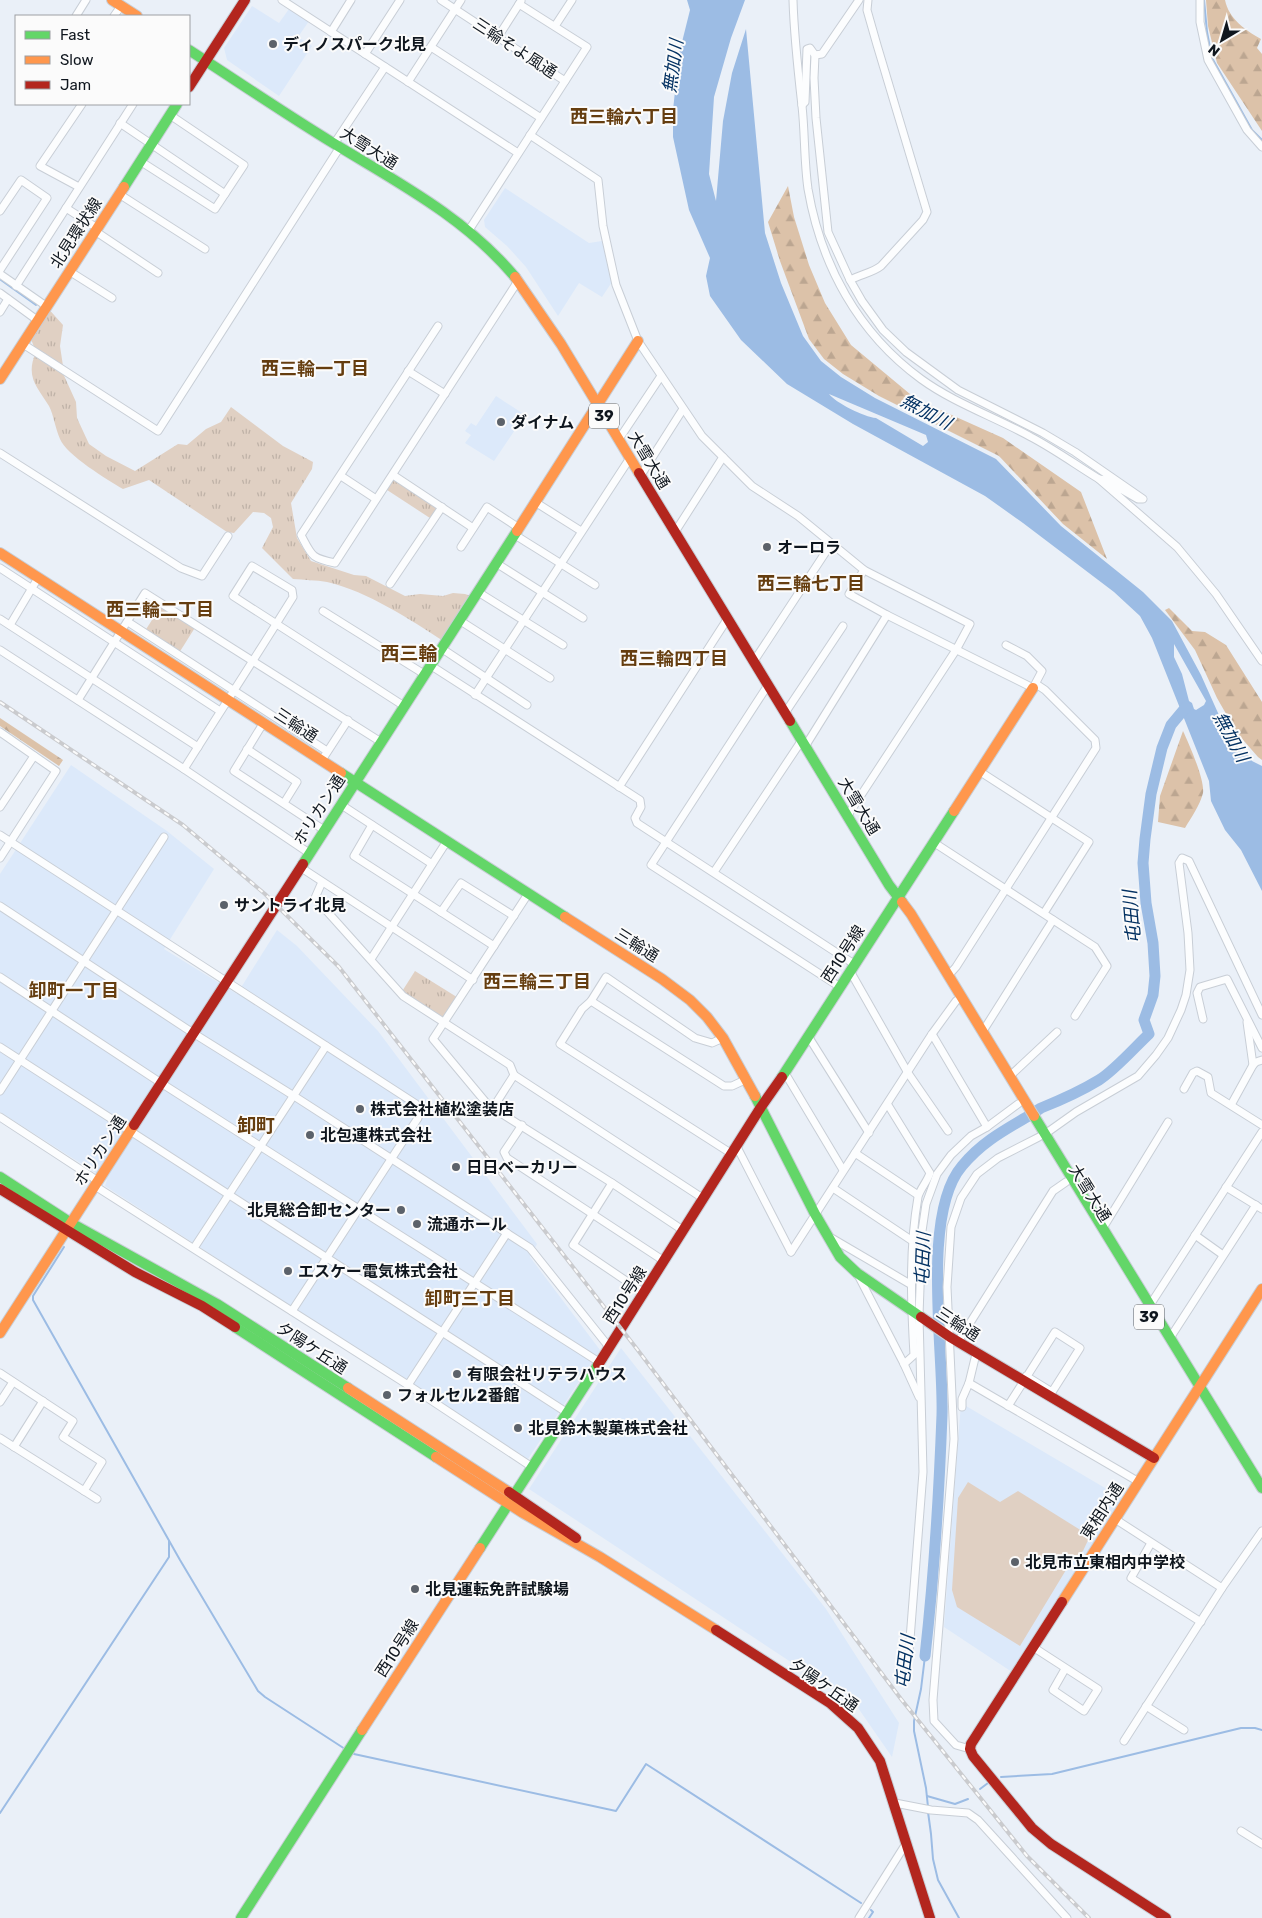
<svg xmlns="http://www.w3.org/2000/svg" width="1262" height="1918" viewBox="0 0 1262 1918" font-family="Rubik,'Noto Sans JP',sans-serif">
  <defs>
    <pattern id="grass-tufts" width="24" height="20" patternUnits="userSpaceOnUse" patternTransform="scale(1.25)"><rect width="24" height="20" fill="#e0d0c3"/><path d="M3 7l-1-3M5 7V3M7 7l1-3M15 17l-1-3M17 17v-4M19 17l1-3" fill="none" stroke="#bfb2a7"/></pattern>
    <pattern id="forest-firs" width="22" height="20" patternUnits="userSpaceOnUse" patternTransform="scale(1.25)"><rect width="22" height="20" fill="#dcc2a9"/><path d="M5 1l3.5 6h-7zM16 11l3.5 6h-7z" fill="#bca691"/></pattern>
  </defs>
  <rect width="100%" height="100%" fill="#eaf0f8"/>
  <g fill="#dce9fa">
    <path d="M252,6L279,23L289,9L309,21L298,37L312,46L279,96L227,60L224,48Z"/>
    <path d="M505,188L589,243L602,241L612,282L602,297L579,283L558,316L526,267L507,246L485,227L484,220Z"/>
    <path d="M496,396L525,415L494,461L465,443L471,435L465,431L471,423L476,426Z"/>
    <path d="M71,765L167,831L214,869L164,949L237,994L277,930L297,946L378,1031L537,1244L530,1257L600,1350L528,1459L105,1186L107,1180L0,1112V874Z"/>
    <path d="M621,1348L826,1609L899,1723L892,1757L856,1705L529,1489Z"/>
    <path d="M961,1403L1122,1498L1012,1672L944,1627Z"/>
  </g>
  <g fill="url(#grass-tufts)">
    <path d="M46,306L63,325L60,346L63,366L61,369L76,402L77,418L89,444L106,456L135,471L178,444L187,445L206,429L221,422L231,407L283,446L313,462L312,469L291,503L297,538L311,561L354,575L366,576L405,596L420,594L443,596L453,593L465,594L474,597L445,642C409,619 369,592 327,582C316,580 304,580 293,579L262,548L273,527L271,518L264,513L253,512L234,533L227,532L149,480L123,489C108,480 66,455 60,439C55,428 54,416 49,406C37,386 25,377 36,352L29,334Z"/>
    <path d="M393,475L442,507L433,520L384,488Z"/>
    <path d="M162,604L196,626L179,653L145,631Z"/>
    <path d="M415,971L460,999L444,1022L401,993Z"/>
  </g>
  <g fill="url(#forest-firs)">
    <path d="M1206,0H1225C1229,19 1245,30 1261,39L1257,48L1262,54V131L1217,63L1208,26Z"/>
    <path d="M788,186L794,217L809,265L825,303L851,345L916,399L1003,438L1081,492L1107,559L1063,524L999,456L879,396L843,374L824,359L809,339L780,261L768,222Z"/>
    <path d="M1169,608L1192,631L1205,632L1226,645L1262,702V760L1258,757L1237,733L1217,698L1195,650L1165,610Z"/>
    <path d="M0,718L63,760L59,766L0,726Z"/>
    <path d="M1183,731C1189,744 1205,780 1203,793C1200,805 1191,818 1185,828L1158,822L1160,796Z"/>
  </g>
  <path fill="#e0d0c3" d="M968,1482L1000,1502L1018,1491L1090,1536L1083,1551L1072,1560L1020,1646L957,1607L952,1590L958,1498Z"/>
  <path fill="#9cbce4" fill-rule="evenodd" d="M687,0H745L731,38L714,97L709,174L716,201L723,121L732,73L746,29L765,233L781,283L803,336L821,361L841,377L875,398L996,459L1061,526L1143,592L1172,621L1201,675L1231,742L1247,753L1252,761L1262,766V891L1241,850L1225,830L1211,801L1209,781L1152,638L1140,616L1114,592L1023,523L985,496L853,424L787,384L741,340L710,296L706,276L710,258L689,210L673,137V110L679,54L690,10ZM829,394L926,435L928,442L923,446L876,418C864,417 836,403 829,394ZM1174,644L1206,701L1204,705L1196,710L1194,709L1192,703L1189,701L1182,674L1174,657Z"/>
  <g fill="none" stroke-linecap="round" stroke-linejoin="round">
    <g stroke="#9cbce4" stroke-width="2">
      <path d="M1204,0L1207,32L1212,58L1252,130L1262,140"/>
      <path d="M1,280L36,305"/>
      <path d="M64,1247L33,1296V1300L180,1560L258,1691L265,1697L345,1749"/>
      <path d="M925,1656L921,1689L914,1721V1731L926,1788L928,1807"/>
      <path d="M354,1754L616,1811L646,1764L861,1903"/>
      <path d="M1001,1777L1052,1774L1241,1728H1255L1262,1730"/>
      <path d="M980,1789L988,1783"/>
      <path d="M927,1796L955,1804L968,1799"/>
      <path d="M928,1812L931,1834L933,1859L938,1880L959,1918"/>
      <path d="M0,1813L169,1557V1541"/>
      <path d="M869,1918L873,1912L871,1910"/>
    </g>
    <path stroke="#9cbce4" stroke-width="11" d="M925,1656C934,1576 939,1495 942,1415C944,1352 921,1214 962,1166C980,1144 1001,1132 1025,1118C1031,1115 1036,1111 1041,1108C1061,1100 1081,1091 1099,1080C1115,1070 1135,1047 1149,1034L1144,1020L1153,995L1155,976L1153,943L1146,903L1143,863L1145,839L1151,794L1162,748L1171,725L1186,707"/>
    <defs>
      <g id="street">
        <path d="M282,0L518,153"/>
        <path d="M441,0L565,81"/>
        <path d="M793,0C794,35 798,71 802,106C805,133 804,161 808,189C821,265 858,333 921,379C954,403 995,417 1031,437C1054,449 1076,465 1099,479"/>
        <path d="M1200,0V22L1208,60L1247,130L1262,147"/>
        <path d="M76,16L86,0"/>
        <path d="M114,16L121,6"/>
        <path d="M555,26L572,0"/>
        <path d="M331,32L351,0"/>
        <path d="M498,37L521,1"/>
        <path d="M431,47L541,118"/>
        <path d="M365,54L400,0"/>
        <path d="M815,55L814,78L816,118L828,232L850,280L862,301L883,330L906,352L958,390L1043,433L1075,452L1143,499H1138L1105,480L1099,479L1177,547L1216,594L1262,661"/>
        <path d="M408,82L461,0"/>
        <path d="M802,105L805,102L807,49L810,48L815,55L822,54L859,0"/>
        <path d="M120,123L225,194"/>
        <path d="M530,135L598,180L603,226L616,285L638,341L702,436L752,486L798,516L864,570L970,624L956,650L848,815"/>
        <path d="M334,144L385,67"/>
        <path d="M140,161L215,209L244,165L170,115"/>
        <path d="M79,187L40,166L82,104"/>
        <path d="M119,194L205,249"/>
        <path d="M66,208L97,228"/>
        <path d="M0,211L21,180L47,198L0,270"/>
        <path d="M469,230L587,47L519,4"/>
        <path d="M95,231L158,273"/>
        <path d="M69,271L112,298"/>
        <path d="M0,274L46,306"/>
        <path d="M850,280C861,274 872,273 881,266L923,220L927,212L877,45L867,10L868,0"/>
        <path d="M16,286L133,104"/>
        <path d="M0,293L37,320"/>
        <path d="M0,312L8,299"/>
        <path d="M438,326L301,535C312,556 311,558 335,563L518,281"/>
        <path d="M23,344L158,431L340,147"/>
        <path d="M408,371L445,394"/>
        <path d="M619,439L661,376"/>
        <path d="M0,453L181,568L202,576L228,536"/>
        <path d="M393,475L473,528"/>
        <path d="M641,475L683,409"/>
        <path d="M341,476L376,499"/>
        <path d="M535,502L581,531"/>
        <path d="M675,532L723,457"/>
        <path d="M515,535L595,585"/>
        <path d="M461,547L487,507L519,528"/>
        <path d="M496,563L583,618"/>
        <path d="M0,568L220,711"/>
        <path d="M864,570L849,594L887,615L1033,688L1042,671L1027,656L1006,645"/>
        <path d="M390,584L442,507"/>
        <path d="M478,592L563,645"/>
        <path d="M323,611L424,674"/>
        <path d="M0,619L198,747"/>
        <path d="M459,620L550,678"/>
        <path d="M128,622L327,751"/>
        <path d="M10,625L38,578"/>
        <path d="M441,648L527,705"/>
        <path d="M0,650L184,769L309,853"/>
        <path d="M754,661L831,544"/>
        <path d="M430,665L640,800L641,807L635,818L637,823L854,964"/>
        <path d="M768,685L651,865L840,987"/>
        <path d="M475,695L630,458"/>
        <path d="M78,700L145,593L381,742"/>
        <path d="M785,713L843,626"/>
        <path d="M264,722L234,771L324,830"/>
        <path d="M0,732L56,771L0,858"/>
        <path d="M806,745L887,615"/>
        <path d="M247,749L297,782L284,803"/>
        <path d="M322,760L348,720"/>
        <path d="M184,769C220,712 257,655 293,597L292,590L252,566L233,596L404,706"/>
        <path d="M979,771L1089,842L1044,913"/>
        <path d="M619,787L728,618"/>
        <path d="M340,804L432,864"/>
        <path d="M0,807L34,756"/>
        <path d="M372,825L354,856L494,946"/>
        <path d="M0,835L416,1104L419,1108L418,1118L292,1311"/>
        <path d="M933,842L1095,947L1107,966L1075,1016"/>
        <path d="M300,867L473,980"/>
        <path d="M714,872L802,740"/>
        <path d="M322,882L315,898L403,996L510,1065L514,1075"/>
        <path d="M528,894L433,1039L488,1105L612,1183L684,1231"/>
        <path d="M0,906L193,1033L294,1096L530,1248L609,1347"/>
        <path d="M441,912L461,883L514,916"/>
        <path d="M371,959L447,841"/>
        <path d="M850,971L908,1073L948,1131"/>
        <path d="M948,976L956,967L1096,748L1095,740L1045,690L1036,684"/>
        <path d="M0,977L161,1083L599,1362"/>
        <path d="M591,1001L724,1086H732L747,1079"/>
        <path d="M1203,1019L1197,993L1200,987L1227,979L1262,1048"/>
        <path d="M983,1031L1053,920"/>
        <path d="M932,1034L987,1127"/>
        <path d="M808,1036L869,1133"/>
        <path d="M723,1038L712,1043L695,1038L606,977L591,1001L582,1009L560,1044L732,1154"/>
        <path d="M0,1047L566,1412"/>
        <path d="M1253,1065L1256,1062L1262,1060"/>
        <path d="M785,1073L843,1170"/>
        <path d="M1010,1076L1057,1032"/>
        <path d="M1184,1089L1193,1073L1197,1071L1208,1077L1211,1093L1262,1125"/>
        <path d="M0,1091L164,837"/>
        <path d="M888,1105L930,1173C927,1182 920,1189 918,1197C909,1249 911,1302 914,1355L904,1364"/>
        <path d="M1231,1105L1253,1065L1247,1022"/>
        <path d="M493,1108L514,1075L704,1199"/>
        <path d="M0,1117L98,1181"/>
        <path d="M522,1125L504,1152L507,1158L664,1261"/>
        <path d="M1045,1134L1076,1112L1138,1076L1156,1055L1168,1038L1181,1010L1186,995L1190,970L1188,933L1179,863L1182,858L1189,861L1262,1015"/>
        <path d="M737,1147L791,1252"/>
        <path d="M855,1153L918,1195"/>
        <path d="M612,1183L573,1245L644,1293"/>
        <path d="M95,1186L408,1385L532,1467"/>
        <path d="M1226,1187L1262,1209"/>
        <path d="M833,1188L914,1242"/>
        <path d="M1103,1228L1168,1122"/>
        <path d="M1195,1235L1223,1255"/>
        <path d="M828,1236L910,1284"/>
        <path d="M194,1248L326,1046"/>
        <path d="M791,1252L932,1034L956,1001"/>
        <path d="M858,1275L904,1364L919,1397"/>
        <path d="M1150,1305L1262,1132"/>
        <path d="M1170,1338L1256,1205"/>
        <path d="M958,1342L1053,1191L1066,1182"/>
        <path d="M0,1373L73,1421L63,1437L102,1462L84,1491"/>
        <path d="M969,1383L1139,1482"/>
        <path d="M408,1385L507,1233"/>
        <path d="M0,1402L13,1382"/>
        <path d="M1008,1406L1055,1332L1080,1348L1052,1392L1026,1376"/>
        <path d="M962,1407V1399L969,1383L976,1354"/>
        <path d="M0,1438L97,1499"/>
        <path d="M14,1447L43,1401"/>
        <path d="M1115,1519L1222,1588"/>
        <path d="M1151,1543L1131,1578L1201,1622"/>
        <path d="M1033,1647L1098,1689L1084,1711L1053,1690L1065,1669"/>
        <path d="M908,1665L923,1472L919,1316L922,1231L926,1204L937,1174L951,1155L971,1136L987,1127L1018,1104"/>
        <path d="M1146,1706L1184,1730"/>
        <path d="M1124,1741L1222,1588L1262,1531"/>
        <path d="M970,1749L956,1745L934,1721L933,1700L954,1439L947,1287L951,1227L961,1198L977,1174L998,1158L1039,1137"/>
        <path d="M895,1803L931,1810L968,1813L978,1820L1067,1918"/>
        <path d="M1241,1831L1262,1844"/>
        <path d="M859,1918L907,1842"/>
      </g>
      <g id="fast">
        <path d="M189,50C237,81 284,113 333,143C397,182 466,218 515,277"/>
        <path d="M124,187L177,104"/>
        <path d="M790,721L889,885L902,902"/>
        <path d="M341,773L565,917"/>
        <path d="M303,864L517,531"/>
        <path d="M782,1077L954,811"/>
        <path d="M755,1096L815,1214L840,1257L857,1273L921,1317"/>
        <path d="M1034,1116L1262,1488"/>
        <path d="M0,1177L71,1223L217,1304L348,1388"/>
        <path d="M235,1327L436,1457"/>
        <path d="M480,1548L598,1365"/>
        <path d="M241,1918L362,1730"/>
      </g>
      <g id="slow">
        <path d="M112,0L137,16"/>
        <path d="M515,277L561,344L639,473"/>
        <path d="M0,379L124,187"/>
        <path d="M517,531L638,341"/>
        <path d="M0,553L341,773"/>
        <path d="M954,811L1033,688"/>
        <path d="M902,902L911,914L1034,1116"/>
        <path d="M565,917L662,979L690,1000L707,1017L723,1038L755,1096"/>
        <path d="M0,1333L134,1125"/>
        <path d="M348,1388L509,1492"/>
        <path d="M436,1457L523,1513L600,1557L716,1630"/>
        <path d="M1062,1602L1262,1289"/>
        <path d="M362,1730L480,1548"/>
      </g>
      <g id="jam">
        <path d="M189,87L245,0"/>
        <path d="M639,473L790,721"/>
        <path d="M134,1125L303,864"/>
        <path d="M0,1189L135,1272L202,1306L235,1327"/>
        <path d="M921,1317L950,1337L1154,1458"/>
        <path d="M598,1365L761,1107L782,1077"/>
        <path d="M509,1492L576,1538"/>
        <path d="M1062,1602L971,1744L970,1749L973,1756L1032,1828L1051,1844L1166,1918"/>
        <path d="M716,1630L830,1703L858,1728L880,1761L930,1918"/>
      </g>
    </defs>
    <use href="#street" stroke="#c8ced6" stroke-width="9"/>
    <use href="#fast" stroke="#c8ced6" stroke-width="12"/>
    <use href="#slow" stroke="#c8ced6" stroke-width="12"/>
    <use href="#jam" stroke="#c8ced6" stroke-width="12"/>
    <use href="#street" stroke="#fcfdfe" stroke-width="7"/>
    <use href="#fast" stroke="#63d668" stroke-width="10"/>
    <use href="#slow" stroke="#ff974d" stroke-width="10"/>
    <use href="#jam" stroke="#b3261e" stroke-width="10"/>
    <defs>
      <path id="rail" d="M0,702L183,825L265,894L339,967L637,1349L901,1699L1027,1856L1089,1918"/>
    </defs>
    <use href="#rail" stroke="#cacbce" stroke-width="4"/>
    <use href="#rail" stroke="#fbfbfb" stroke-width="2" stroke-dasharray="5.5" stroke-linecap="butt"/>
  </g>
  <g fill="#5c626a" stroke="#fbfbfb" stroke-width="2">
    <circle cx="273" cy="44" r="5"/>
    <circle cx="501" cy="422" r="5"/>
    <circle cx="767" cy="547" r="5"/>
    <circle cx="224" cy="905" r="5"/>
    <circle cx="360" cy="1109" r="5"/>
    <circle cx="310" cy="1135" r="5"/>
    <circle cx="456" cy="1167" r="5"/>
    <circle cx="401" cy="1210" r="5"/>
    <circle cx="417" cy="1224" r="5"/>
    <circle cx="288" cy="1271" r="5"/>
    <circle cx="457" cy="1374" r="5"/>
    <circle cx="387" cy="1395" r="5"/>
    <circle cx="518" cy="1428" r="5"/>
    <circle cx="1015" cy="1562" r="5"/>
    <circle cx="415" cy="1589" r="5"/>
  </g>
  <g text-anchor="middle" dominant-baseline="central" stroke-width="4" stroke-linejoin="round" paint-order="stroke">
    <g fill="#fbfbfb" stroke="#565b60" stroke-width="1">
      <rect x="589" y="403.5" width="30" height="25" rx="4"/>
      <rect x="1134" y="1304.5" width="30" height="25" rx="4"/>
    </g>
    <g font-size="15" font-weight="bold" fill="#0f161e">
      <text x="604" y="416">39</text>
      <text x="1149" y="1317">39</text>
    </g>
    <g font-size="16" font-weight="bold" fill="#0f161e" stroke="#fbfbfb" text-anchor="start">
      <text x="283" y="44">ディノスパーク北見</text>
      <text x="511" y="422">ダイナム</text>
      <text x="777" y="547">オーロラ</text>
      <text x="234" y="905">サントライ北見</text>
      <text x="370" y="1109">株式会社植松塗装店</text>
      <text x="320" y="1135">北包連株式会社</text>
      <text x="466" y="1167">日日ベーカリー</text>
      <text x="391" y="1210" text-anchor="end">北見総合卸センター</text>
      <text x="427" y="1224">流通ホール</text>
      <text x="298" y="1271">エスケー電気株式会社</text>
      <text x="467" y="1374">有限会社リテラハウス</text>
      <text x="397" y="1395">フォルセル2番館</text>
      <text x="528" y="1428">北見鈴木製菓株式会社</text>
      <text x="1025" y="1562">北見市立東相内中学校</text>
      <text x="425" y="1589">北見運転免許試験場</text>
    </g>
    <g font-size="16" fill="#0f161e" stroke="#fbfbfb">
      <text transform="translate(515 48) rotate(33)">三輪そよ風通</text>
      <text transform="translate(369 148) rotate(32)">大雪大通</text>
      <text transform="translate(76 233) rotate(-57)">北見環状線</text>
      <text transform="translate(649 460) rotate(59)">大雪大通</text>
      <text transform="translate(296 725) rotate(33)">三輪通</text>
      <text transform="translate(859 806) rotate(59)">大雪大通</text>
      <text transform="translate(319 810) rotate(-57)">ホリカン通</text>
      <text transform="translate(637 945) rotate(32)">三輪通</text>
      <text transform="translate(843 954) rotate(-57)">西10号線</text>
      <text transform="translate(100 1151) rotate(-57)">ホリカン通</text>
      <text transform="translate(1090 1193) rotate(58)">大雪大通</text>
      <text transform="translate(625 1295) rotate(-57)">西10号線</text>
      <text transform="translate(958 1324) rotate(33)">三輪通</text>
      <text transform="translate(312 1348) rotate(33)">夕陽ケ丘通</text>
      <text transform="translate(1102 1511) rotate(-57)">東相内通</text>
      <text transform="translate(397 1648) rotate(-57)">西10号線</text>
      <text transform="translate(824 1685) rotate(35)">夕陽ケ丘通</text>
    </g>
    <g font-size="18" font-style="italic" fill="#033162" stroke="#fbfbfb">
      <text transform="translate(673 66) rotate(-82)">無加川</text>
      <text transform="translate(926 412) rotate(28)">無加川</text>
      <text transform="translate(1231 737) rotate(61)">無加川</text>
      <text transform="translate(1132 917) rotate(-95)">屯田川</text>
      <text transform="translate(923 1259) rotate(-88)">屯田川</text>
      <text transform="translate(905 1662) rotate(-83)">屯田川</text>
    </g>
    <g font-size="18" font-weight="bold" fill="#653d0f" stroke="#fbfbfb">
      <text x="624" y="117">西三輪六丁目</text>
      <text x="315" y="369">西三輪一丁目</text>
      <text x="811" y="584">西三輪七丁目</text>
      <text x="160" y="610">西三輪二丁目</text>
      <text x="674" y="659">西三輪四丁目</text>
      <text x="537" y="982">西三輪三丁目</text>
      <text x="74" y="991">卸町一丁目</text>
      <text x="470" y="1299">卸町三丁目</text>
    </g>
    <g font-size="19" font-weight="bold" fill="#653d0f" stroke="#fbfbfb">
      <text x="409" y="653">西三輪</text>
      <text x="256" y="1125">卸町</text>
    </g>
  </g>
  <rect x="15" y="15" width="175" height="90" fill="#fbfbfb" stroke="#9d9fa3"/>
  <rect x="25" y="31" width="25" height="8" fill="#63d668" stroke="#9d9fa3"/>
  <text x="60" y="40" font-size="15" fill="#0f161e">Fast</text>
  <rect x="25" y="56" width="25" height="8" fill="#ff974d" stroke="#9d9fa3"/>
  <text x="60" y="65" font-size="15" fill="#0f161e">Slow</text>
  <rect x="25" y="81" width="25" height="8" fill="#b3261e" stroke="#9d9fa3"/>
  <text x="60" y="90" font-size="15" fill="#0f161e">Jam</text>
  <g transform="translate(1222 40) rotate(218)" stroke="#fbfbfb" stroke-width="4" paint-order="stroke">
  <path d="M0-4L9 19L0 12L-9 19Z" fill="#0f161e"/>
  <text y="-8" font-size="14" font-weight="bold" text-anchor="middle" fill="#0f161e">N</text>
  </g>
</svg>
